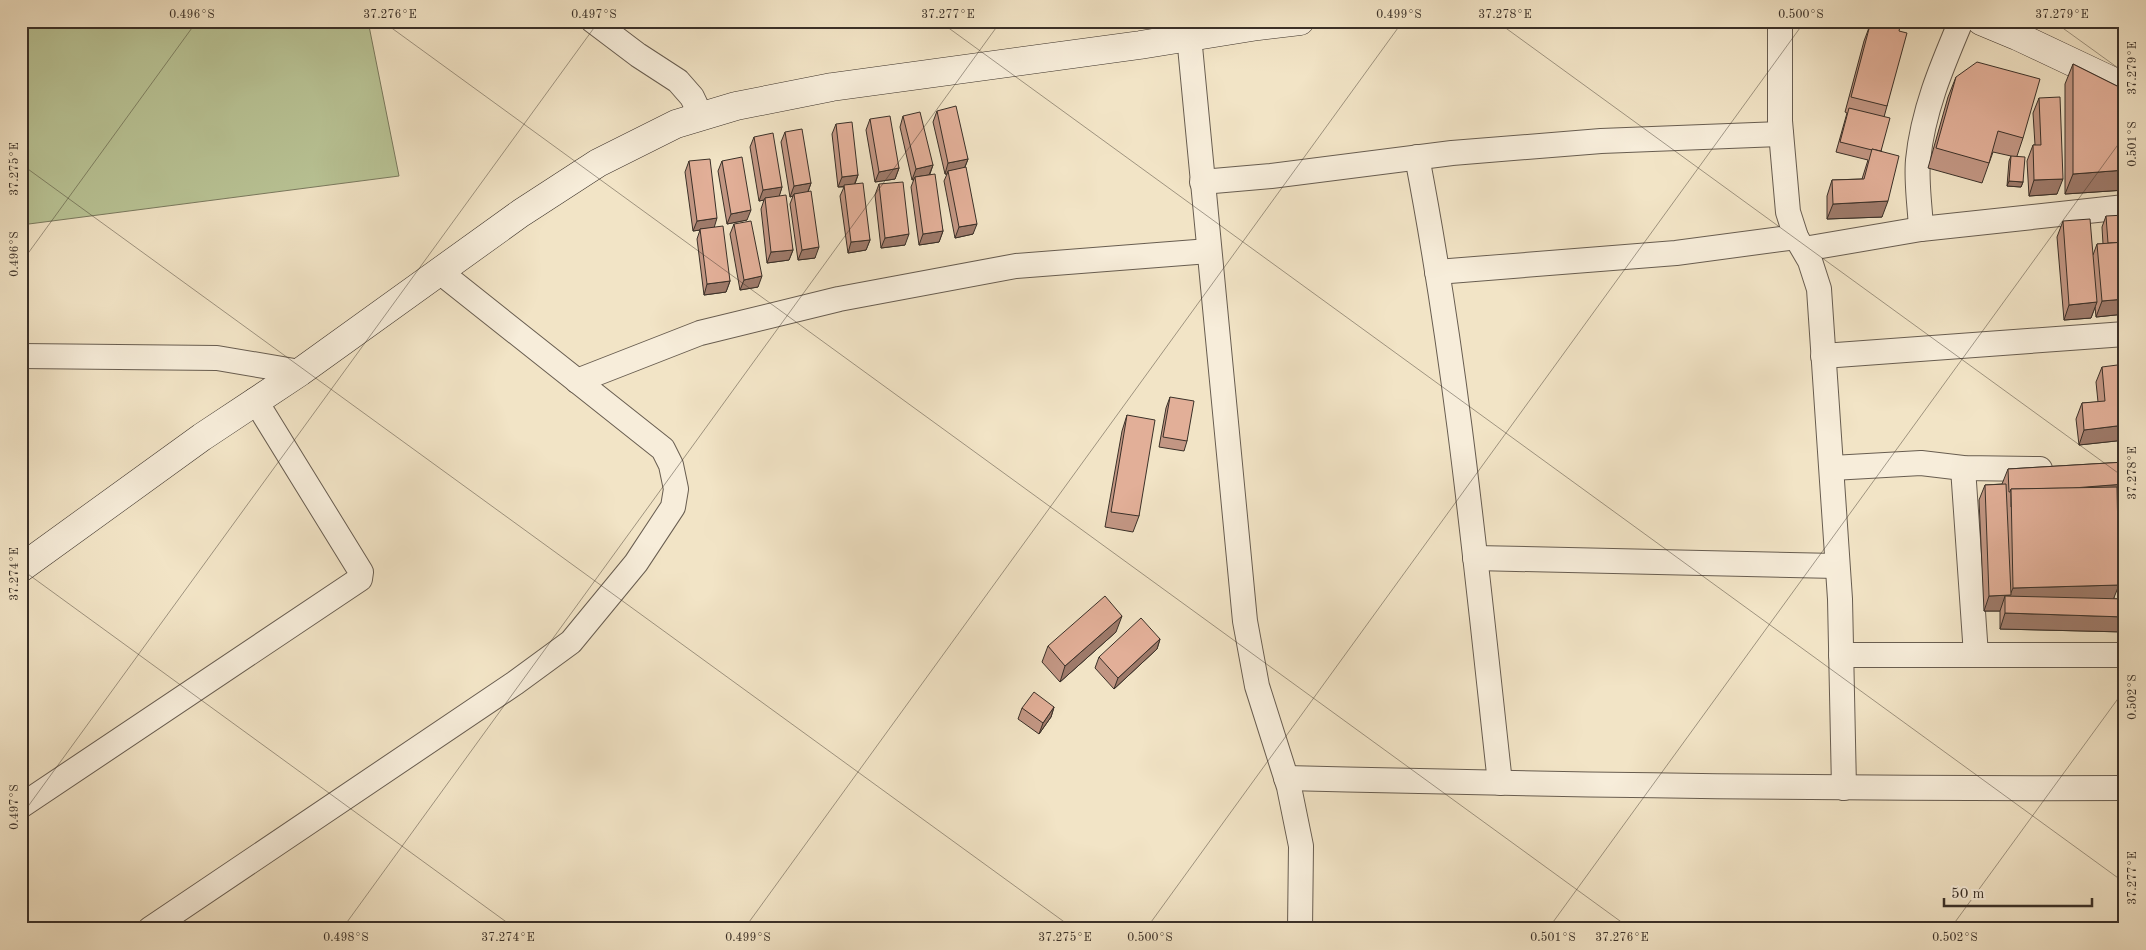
<svg xmlns="http://www.w3.org/2000/svg" width="2146" height="950" viewBox="0 0 2146 950" font-family="'Old Standard TT',serif">
  <rect width="100%" height="100%" fill="#f2e4c6"/>
  <filter id="stains"><feTurbulence type="fractalNoise" baseFrequency=".004" numOctaves="4"/><feColorMatrix values="0 0 0 0 .2 0 0 0 0 .09 0 0 0 0 .02 0 0 0 .5 -.17"/></filter>
  <radialGradient id="worn" r=".72"><stop offset=".6" stop-color="#630" stop-opacity="0"/><stop offset="1" stop-color="#630" stop-opacity=".3"/></radialGradient>
  <path fill="#b9c496" stroke="#7a7a5f" d="M21,21H368L399,176L21,225Z"/>
  <g fill="none" stroke-linecap="round" stroke-linejoin="round">
    <defs>
      <g id="minor">
        <path d="M593,21L638,55L678,81L692,97L701,116"/>
        <path d="M1780,21V121L1788,212L1796,237L1810,261L1819,289L1840,599L1844,788"/>
        <path d="M1189,36L1245,621L1257,686L1289,787L1301,846L1300,929"/>
        <path d="M1417,157C1457,364 1477,574 1500,783"/>
        <path d="M1202,182L1271,176L1452,153L1601,141L1781,134"/>
        <path d="M1921,229C1920,206 1916,182 1918,160C1923,110 1942,66 1961,21"/>
        <path d="M1804,249L1921,229L2125,207"/>
        <path d="M1437,272L1676,253L1796,237"/>
        <path d="M21,356L217,358L300,372"/>
        <path d="M1823,356L2125,334"/>
        <path d="M577,381L700,333L839,299L1016,266L1209,251"/>
        <path d="M1832,468L1921,463L1963,468L2040,469"/>
        <path d="M1963,468L1976,655"/>
        <path d="M1475,558L1837,566"/>
        <path d="M1841,655H2125"/>
        <path d="M1286,778C1566,785 1845,789 2125,788"/>
        <path d="M21,806L360,579L361,572L255,400"/>
        <path d="M150,929L515,683L571,642L636,563L673,507L676,489L671,465L663,449L440,272"/>
      </g>
      <g id="secondary">
        <path d="M1981,21L2017,36L2125,87"/>
        <path d="M21,568L202,437L300,372L521,213L598,163L676,124L736,106L832,87L1140,45L1258,26L1300,21"/>
      </g>
    </defs>
    <use href="#minor" stroke="#685d50" stroke-width="26"/>
    <use href="#secondary" stroke="#3a3028" stroke-width="29"/>
    <use href="#minor" stroke="#f7edda" stroke-width="24"/>
    <use href="#secondary" stroke="#f7edda" stroke-width="28"/>
  </g>
  <g fill="#c29683" stroke="#3a3028">
    <path d="M1882,21L1899,31L1887,106L1884,117L1881,151L1882,217L1827,219V196L1832,180L1862,179L1868,160L1836,152L1847,113L1845,112L1864,41L1870,25L1879,28Z"/>
    <path d="M2073,64L2125,90V190L2065,194V84Z"/>
    <path d="M1956,77L2023,138L2017,156L2023,182L2021,187L2007,186L2009,161L2011,156L1993,152L1982,183L1928,168L1948,97Z"/>
    <path d="M2039,98L2057,194L2029,196L2027,161L2033,145H2035L2033,113Z"/>
    <path d="M937,111L968,159L965,167L973,234L955,238L944,181L947,174H945L933,122Z"/>
    <path d="M903,116L933,165L930,174L943,231L939,242L919,245L911,187L914,179L912,180L900,127Z"/>
    <path d="M870,119L899,168L895,179L875,182L866,130Z"/>
    <path d="M836,124L858,175L855,184L870,240L866,250L848,253L840,196L844,187H838L832,134Z"/>
    <path d="M785,132L811,183L808,192L815,258L798,260L790,204L793,196L790,197L781,142Z"/>
    <path d="M754,137L782,187L779,196L793,250L789,260L767,263L761,209L764,200L759,201L750,147Z"/>
    <path d="M689,161L714,227L730,281L726,292L704,295L697,239L700,230L693,231L685,172Z"/>
    <path d="M722,161L747,220L727,224L718,171Z"/>
    <path d="M879,184L905,245L881,248L875,195Z"/>
    <path d="M2106,216L2125,314L2096,317L2095,307L2091,318L2064,320L2057,237L2063,221L2093,255L2097,244H2103L2102,227Z"/>
    <path d="M734,224L758,287L740,290L730,234Z"/>
    <path d="M2102,367L2125,440L2079,445L2076,419L2082,403L2098,402L2096,382Z"/>
    <path d="M1170,397L1187,441L1184,451L1159,447L1166,408Z"/>
    <path d="M1127,415L1139,516L1133,532L1105,527L1122,431Z"/>
    <path d="M2125,462V500H2117L2114,599H2125V632L2000,629V611H1984L1979,500L1985,485L2002,484L2008,469Z"/>
    <path d="M1116,632L1060,682L1042,662L1048,646Z"/>
    <path d="M1160,639L1157,649L1114,689L1095,668L1099,657Z"/>
    <path d="M1054,707L1051,717L1039,734L1018,719L1022,708Z"/>
  </g>
  <g fill="#9e7a6a" stroke="#3a3028">
    <path d="M968,159L964,169L948,171L947,174H945L948,163Z"/>
    <path d="M933,165L929,175L915,177L914,179L912,180L916,169Z"/>
    <path d="M899,168L895,179L875,182L879,172Z"/>
    <path d="M2125,170V190L2065,194L2073,174Z"/>
    <path d="M858,175L854,185L838,187L842,177Z"/>
    <path d="M2063,179L2057,194L2029,196L2034,180Z"/>
    <path d="M2009,181L2023,182L2021,187L2007,186Z"/>
    <path d="M811,183L807,194H794L793,196L790,197L794,186Z"/>
    <path d="M782,187L779,197L765,198L764,200L759,201L763,190Z"/>
    <path d="M1888,201L1882,217L1827,219L1833,204Z"/>
    <path d="M751,210L747,220L727,224L731,214Z"/>
    <path d="M717,218L714,228L700,229V230L693,231L697,221Z"/>
    <path d="M977,224L973,234L955,238L959,227Z"/>
    <path d="M943,231L939,242L919,245L923,234Z"/>
    <path d="M909,234L905,245L881,248L885,238Z"/>
    <path d="M870,240L866,250L848,253L851,242Z"/>
    <path d="M819,247L815,258L798,260L802,250Z"/>
    <path d="M793,250L789,260L767,263L771,252Z"/>
    <path d="M762,276L758,287L740,290L744,280Z"/>
    <path d="M730,281L726,292L704,295L707,284Z"/>
    <path d="M2125,299V314L2096,317L2102,301Z"/>
    <path d="M2097,302L2091,318L2064,320L2069,305Z"/>
    <path d="M2125,425V440L2079,445L2084,430Z"/>
    <path d="M2125,484V500L2011,507V492Z"/>
    <path d="M2119,585L2111,605L2005,596L2000,611H1984L1989,596L2010,595L2013,588Z"/>
    <path d="M2005,613L2125,617V632L2000,629Z"/>
    <path d="M1122,616L1116,632L1060,682L1065,666Z"/>
    <path d="M1160,639L1157,649L1114,689L1118,678Z"/>
    <path d="M1054,707L1051,717L1039,734L1043,723Z"/>
  </g>
  <g fill="#e2af98" stroke="#3a3028">
    <path d="M1882,21L1901,22L1899,31L1907,33L1887,106L1851,97L1870,25L1880,28Z"/>
    <path d="M1977,62L2040,79L2023,138L1998,131L1989,163L1936,148L1956,77Z"/>
    <path d="M2073,64L2125,90V170L2073,174Z"/>
    <path d="M2060,97L2063,179L2034,180L2033,145H2041L2039,98Z"/>
    <path d="M956,106L968,159L948,163L937,111Z"/>
    <path d="M1849,108L1890,118L1881,151L1872,149V150L1840,142Z"/>
    <path d="M920,112L933,165L916,169L903,116Z"/>
    <path d="M890,116L899,168L879,172L870,119Z"/>
    <path d="M852,122L858,175L842,177L836,124Z"/>
    <path d="M802,129L811,183L794,186L785,132Z"/>
    <path d="M773,133L782,187L763,190L754,137Z"/>
    <path d="M1872,149L1899,156L1888,201L1833,204L1832,180L1864,179Z"/>
    <path d="M2011,156L2025,157L2023,182L2009,181Z"/>
    <path d="M742,157L751,210L731,214L722,161Z"/>
    <path d="M710,159L717,218L697,221L689,161Z"/>
    <path d="M966,167L977,224L959,227L948,171Z"/>
    <path d="M935,174L943,231L923,234L915,177Z"/>
    <path d="M903,182L909,234L885,238L879,184Z"/>
    <path d="M863,183L870,240L851,242L844,185Z"/>
    <path d="M811,191L819,247L802,250L794,194Z"/>
    <path d="M786,195L793,250L771,252L765,198Z"/>
    <path d="M2125,215V242L2108,243L2106,216Z"/>
    <path d="M2090,219L2097,302L2069,305L2063,221Z"/>
    <path d="M751,221L762,276L744,280L734,224Z"/>
    <path d="M723,226L730,281L707,284L700,229Z"/>
    <path d="M2125,242V299L2102,301L2097,244Z"/>
    <path d="M2125,364V425L2084,430L2082,403L2105,401L2102,367Z"/>
    <path d="M1170,397L1194,401L1187,441L1163,437Z"/>
    <path d="M1127,415L1155,420L1139,516L1111,512Z"/>
    <path d="M2125,462V484L2073,488L2011,489L2010,492H2009L2008,469Z"/>
    <path d="M2006,484L2011,595L1989,596L1985,485Z"/>
    <path d="M2117,487L2119,585L2013,588L2011,489Z"/>
    <path d="M1105,596L1122,616L1065,666L1048,646Z"/>
    <path d="M2005,596L2125,599V617L2005,613Z"/>
    <path d="M1141,618L1160,639L1118,678L1099,657Z"/>
    <path d="M1034,692L1054,707L1043,723L1022,708Z"/>
  </g>
  <path fill="none" stroke="#3a3028" stroke-width="1" stroke-opacity="0.45" d="M382,21L1631,929M939,21L2125,883M1496,21L2125,478M2053,21L2125,73M21,164L1074,929M21,263L197,21M21,569L516,929M21,816L599,21M342,929L1001,21M744,929L1403,21M1146,929L1805,21M1548,929L2125,135M1950,929L2125,689"/>
  <rect width="2146" height="950" fill="none" stroke="#f2e4c6" stroke-width="55"/>
  <path d="M1944 898v8h148v-8" fill="none" stroke="#3a3028" stroke-width="2.5"/>
  <text x="1951" y="898" font-size="15" fill="#3a3028" stroke="#f7edda" stroke-width="4" paint-order="stroke">50 m</text>
  <rect x="28" y="28" width="2090" height="894" fill="none" stroke="#3a3028" stroke-width="2"/>
  <g font-size="12" text-anchor="middle" fill="#3a3028">
    <text x="192" y="18">0.496°S</text>
    <text x="390" y="18">37.276°E</text>
    <text x="594" y="18">0.497°S</text>
    <text x="948" y="18">37.277°E</text>
    <text x="1399" y="18">0.499°S</text>
    <text x="1505" y="18">37.278°E</text>
    <text x="1801" y="18">0.500°S</text>
    <text x="2062" y="18">37.279°E</text>
    <text transform="translate(2132 68) rotate(-90)" y="4">37.279°E</text>
    <text transform="translate(2132 144) rotate(-90)" y="4">0.501°S</text>
    <text transform="translate(14 169) rotate(-90)" y="4">37.275°E</text>
    <text transform="translate(14 254) rotate(-90)" y="4">0.496°S</text>
    <text transform="translate(2132 473) rotate(-90)" y="4">37.278°E</text>
    <text transform="translate(14 574) rotate(-90)" y="4">37.274°E</text>
    <text transform="translate(2132 697) rotate(-90)" y="4">0.502°S</text>
    <text transform="translate(14 807) rotate(-90)" y="4">0.497°S</text>
    <text transform="translate(2132 878) rotate(-90)" y="4">37.277°E</text>
    <text x="346" y="941">0.498°S</text>
    <text x="508" y="941">37.274°E</text>
    <text x="748" y="941">0.499°S</text>
    <text x="1065" y="941">37.275°E</text>
    <text x="1150" y="941">0.500°S</text>
    <text x="1553" y="941">0.501°S</text>
    <text x="1622" y="941">37.276°E</text>
    <text x="1955" y="941">0.502°S</text>
  </g>
  <rect width="100%" height="100%" filter="url(#stains)"/>
  <rect width="100%" height="100%" fill="url(#worn)"/>
</svg>
